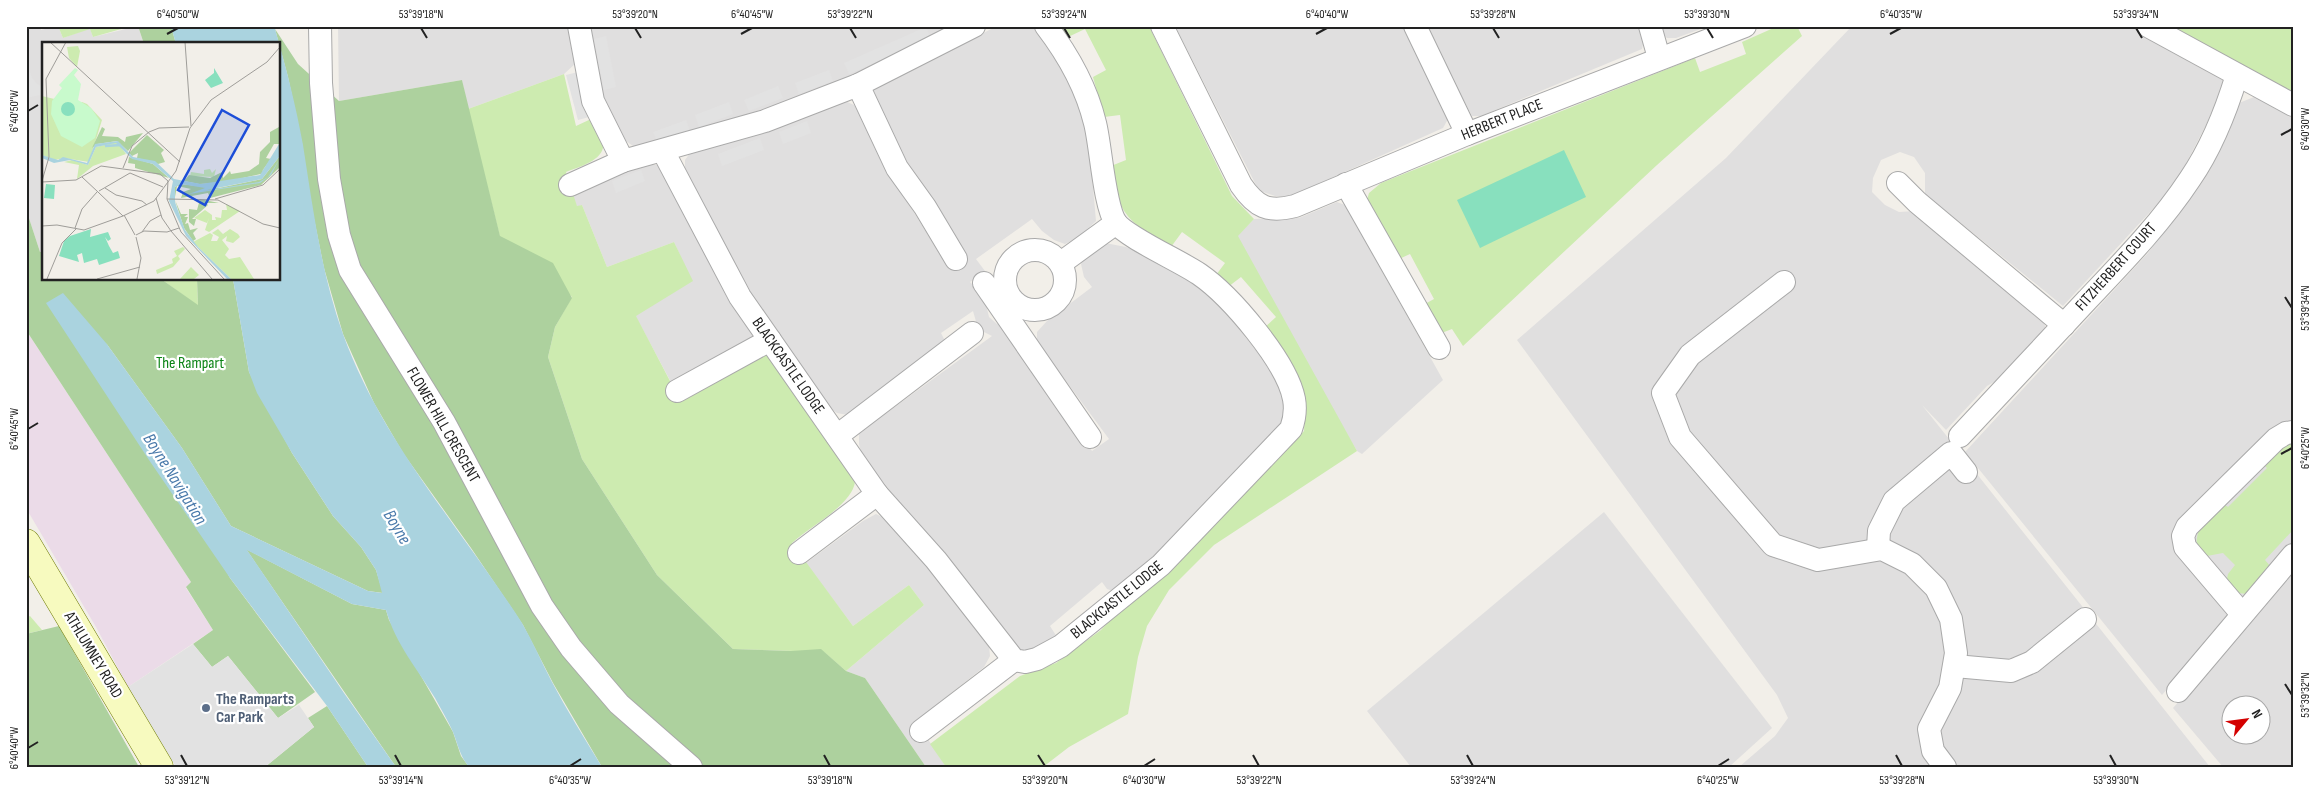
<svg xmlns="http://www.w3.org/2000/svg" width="2319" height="793" viewBox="0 0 2319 793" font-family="'Sofia Sans Condensed',sans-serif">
  <rect width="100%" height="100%" fill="#f2efe9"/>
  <g fill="#e0dfdf" fill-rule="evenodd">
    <path d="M26,26H40L41,30L58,26L63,38L90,28L93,37L138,26L144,44H44V251L40,252L26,209Z"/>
    <path d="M338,26H568L576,63L564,74L468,109L462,80L339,101Z"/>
    <path d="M587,26H958L849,80L657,145L633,146L616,134L601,100Z"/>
    <path d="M997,26H1028L1038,31L1070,77L1082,108L1089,143L1096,221L1078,238L1065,244L1054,240L1042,231L1032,219L976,259L985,271L970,282L984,296L989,317L997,324L1004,326L1092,451L1109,439L1037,342V332L1047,321L1092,287L1084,277L1081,264L1088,253L1105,243L1126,247L1165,262L1219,304L1270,368L1283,396L1284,411V423L1182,532L1113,591L1107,589L1102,582L1050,626L1057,637L1037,649L1023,651L1013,644L862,456L859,444V433L992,336L984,332L977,325L973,311L941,333L945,341L848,415L837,413L826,405L742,280L685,168V160L690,153L699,148L707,149L845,101L854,105L862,114L884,164L938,251L952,265L914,180L872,93L875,89Z"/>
    <path d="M1175,26H1403L1443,101L1448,119L1443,128L1289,197L1275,196L1263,192L1257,187Z"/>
    <path d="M1423,26H1641L1644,39L1642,49L1481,116H1472Z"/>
    <path d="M1659,26H1709L1676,38H1667L1660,32Z"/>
    <path d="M1852,26H2131L2206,65L2225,82L2206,125L2175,185L2063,306L1925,194V173L1914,157L1900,152L1881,160L1873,178L1872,192L1885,205L1899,212L1915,211L2040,311L2046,329L2001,378L1987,386L1946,430L1922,405L2210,767H1739L1775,736L1788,718L1777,695L1517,340L1726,158Z"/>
    <path d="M2254,97L2293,117V544L2162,695L1965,452L2148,253L2184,204L2239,103Z"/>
    <path d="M641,165H658L752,333V340L672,384L635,315L692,281L674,242L607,267L582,205L577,207L572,192Z"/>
    <path d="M1337,202L1345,205L1443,380L1362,454L1357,451L1333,410L1237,236L1254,219L1299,218Z"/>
    <path d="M1604,512L1772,728L1729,767H1411L1367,711Z"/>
    <path d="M876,514L884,518L916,552L989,645L990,656L984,667L916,721L946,767H926L865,678L846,671L924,605L909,585L853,626L806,563L863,521Z"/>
    <path d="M2293,572V767H2223L2173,708ZM2232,706H2262V736H2232Z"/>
  </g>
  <path fill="#ebdbe8" d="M26,330L191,582L186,588L213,630L128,687L96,627L26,508Z"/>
  <g fill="#cdebb0">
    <path d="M58,26H132L93,37L90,29L63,38Z"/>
    <path d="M1057,26H1149L1232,196L1254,219L1238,236L1357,451L1214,545L1169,590L1147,626L1138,657L1128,714L1069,747L1043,767H946L930,744L1020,676L1056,663L1101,630L1112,618L1139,595L1172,570L1304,431L1305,410L1264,328L1276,317L1241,277L1228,287L1216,275L1225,263L1182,232L1171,247C1129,222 1118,216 1111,166L1126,160L1120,115L1104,117L1093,77L1106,70L1085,29L1066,38Z"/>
    <path d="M1778,26H1797L1802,36L1657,165L1463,346L1452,329L1439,334L1423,305L1434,299L1410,254L1397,260L1367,200L1369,193L1381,183L1695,58L1700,72L1746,54L1742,42Z"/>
    <path d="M2165,26H2293V94Z"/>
    <path d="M564,74L576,126L591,119C595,126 601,134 603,141C607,160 579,167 566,172L577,206L582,205L607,267L674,242L693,281L636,316L681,402L765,355L771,358L855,482C852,505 809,527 792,543L853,626L909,585L924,605L846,671L824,652L733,649L657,575L582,459L548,357L555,327L572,297L522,250L500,237L468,109Z"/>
    <path d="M161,279H197L198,306Z"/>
    <path d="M2284,441H2293V530L2265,560L2271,567L2247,594L2238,593L2226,584L2228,574L2235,565L2223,553L2207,556L2197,552C2194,527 2205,520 2222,503L2228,507L2267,468L2262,463Z"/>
    <path d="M30,616L42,630L26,634V618Z"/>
  </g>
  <g fill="#add19e">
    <path d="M138,26H171L176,44H144Z"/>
    <path d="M275,29L298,64L339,101L462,80L500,236L553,263L572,298L555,327L548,357L582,459L657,575L733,649L791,651L821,649L846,671L865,678L926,767H602L553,683L523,625L471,548L403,453L374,403L343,334L324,268L309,194L302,143L288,77Z"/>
    <path d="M26,209L40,252L44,251V279H161L198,305L197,279H233L249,372L292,453L333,516L361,547L376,570L383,593L368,591L231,526L182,448L106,343L230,578L315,692L278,718L228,656L212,667L193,644L213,630L186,587L191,582L26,330Z"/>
    <path d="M246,549L352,604L386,610L389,620L453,732L461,756L469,767H396Z"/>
    <path d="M59,626L139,767H26V634Z"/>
    <path d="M327,706L368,767H265L314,727L308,718Z"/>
  </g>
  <path fill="#88e0be" d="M1564,150L1586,197L1480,248L1457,200Z"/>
  <g fill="#e2e2e2">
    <path d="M926,27L931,38L849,74L844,63Z"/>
    <path d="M606,36L616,87L604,90L594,39Z"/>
    <path d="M26,60L32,78L37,84L44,87V107L40,95L26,98Z"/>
    <path d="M829,70L833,81L799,94L795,83Z"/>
    <path d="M578,72L589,117L578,120L566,75Z"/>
    <path d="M778,86L783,98L749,111L744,100Z"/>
    <path d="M729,102L733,114L699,127L695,115Z"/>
    <path d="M686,120L690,131L658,144L653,132Z"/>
    <path d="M807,121L811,133L783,144L779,132Z"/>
    <path d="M760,138L764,150L722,166L718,154Z"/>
    <path d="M641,170L645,181L616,193L612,181Z"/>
    <path d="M193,644L212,667L228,656L278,718L299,705L314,727L265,767H176L128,687Z"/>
  </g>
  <path fill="#aad3df" d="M171,26H273L275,29C286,67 296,106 303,145C313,208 321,273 343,334C382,442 461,528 522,623C533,642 542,663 552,682C567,711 585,739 602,767H469C460,756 458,745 453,732C448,721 441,709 435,698C418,670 395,643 386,610L352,604L247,550L344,693L396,767H368L327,706L230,578L149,460L46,303L63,293L106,343L182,448L231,526L368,591L382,593L376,570L361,547L333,516L292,453L257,393L249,372L233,279H279V44H176Z"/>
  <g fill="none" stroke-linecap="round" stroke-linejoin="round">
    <defs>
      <g id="minor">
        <path d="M320,26L321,83L329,179L339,235L350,270L444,422L542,606L571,648L619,704L691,767"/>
        <path d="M579,26L593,101L623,161"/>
        <path d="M1162,26L1241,185C1256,207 1268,213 1295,206L1467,134L1745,26"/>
        <path d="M1415,26L1467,134"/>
        <path d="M1650,26L1659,58"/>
        <path d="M2148,26L2293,105"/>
        <path d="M858,85L897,168L925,207L956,259"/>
        <path d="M663,151L740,297L877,494L936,560L1014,660L1025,662L1037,659L1061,646L1161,565L1291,429C1295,418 1296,410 1294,399C1287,362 1231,296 1199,274C1180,261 1128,238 1116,223C1104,206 1101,146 1095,123C1086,86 1069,56 1046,26"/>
        <path d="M1898,183L1917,202L2064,325"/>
        <path d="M1346,184L1439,348"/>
        <path d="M570,185L623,161L765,121L858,85L974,26"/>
        <circle cx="1035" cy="280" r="30"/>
        <path d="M1061,263L1116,223"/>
        <path d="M1784,282L1690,355L1663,393L1680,437L1773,545L1818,560L1882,549L1912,564L1936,588L1951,619L1956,653L1950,688L1929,729L1933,751L1945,767"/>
        <path d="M984,283L1090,437"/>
        <path d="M677,391L770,340"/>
        <path d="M837,436L972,333"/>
        <path d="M1960,436C2002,391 2045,345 2087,300C2123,262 2161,223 2190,179C2212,147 2226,111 2237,75"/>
        <path d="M1878,548L1879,531L1894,501L1951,453L1966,472"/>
        <path d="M799,553L877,494"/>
        <path d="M2242,614L2185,547L2183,536L2187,527L2276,439L2286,433L2293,432"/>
        <path d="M1955,666L2011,671L2032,662L2085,619"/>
        <path d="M2178,691L2293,555"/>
        <path d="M921,731L1014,660"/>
      </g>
      <path id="secondary" d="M26,543L159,767"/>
    </defs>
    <use href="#minor" stroke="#a9a9a9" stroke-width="24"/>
    <use href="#secondary" stroke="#707d05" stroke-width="29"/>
    <use href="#minor" stroke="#fff" stroke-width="22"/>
    <use href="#secondary" stroke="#f7fabf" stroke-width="28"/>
  </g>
  <path fill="none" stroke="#222" stroke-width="2" d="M421,28L427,38M635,28L641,38M850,28L856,38M1064,28L1070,38M1493,28L1499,38M1707,28L1713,38M2136,28L2142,38M167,34L178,28M741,34L752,28M1316,34L1327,28M1890,34L1901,28M28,111L38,105M2281,135L2292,129M2285,297L2292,308M28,429L38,423M2281,454L2292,448M2285,684L2292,695M28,748L38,742M181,755L187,766M395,755L401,766M824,755L830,766M1038,755L1045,766M1253,755L1259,766M1467,755L1473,766M1896,755L1902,766M2110,755L2116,766M570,766L581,759M1144,766L1155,759M1718,766L1729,759"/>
  <circle fill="#5c6f8a" stroke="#fff" stroke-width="2" cx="206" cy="708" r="5"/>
  <g text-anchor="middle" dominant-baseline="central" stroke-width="4.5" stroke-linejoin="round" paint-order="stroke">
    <g font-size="16" fill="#222" stroke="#fff">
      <text transform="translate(1502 120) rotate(-22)">HERBERT PLACE</text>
      <text transform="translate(2116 267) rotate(-48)">FITZHERBERT COURT</text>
      <text transform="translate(788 366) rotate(55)">BLACKCASTLE LODGE</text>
      <text transform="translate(443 425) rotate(60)">FLOWER HILL CRESCENT</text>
      <text transform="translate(1117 600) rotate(-39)">BLACKCASTLE LODGE</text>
      <text transform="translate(93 655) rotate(59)">ATHLUMNEY ROAD</text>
    </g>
    <g font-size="16" fill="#0c8416" stroke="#fff">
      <text x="190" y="363">The Rampart</text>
    </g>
    <g font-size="16" font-weight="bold" fill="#4e5e75" stroke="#fff" text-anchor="start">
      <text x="216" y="699">The Ramparts<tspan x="216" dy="18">Car Park</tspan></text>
    </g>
    <g font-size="18" font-style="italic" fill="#4a7aab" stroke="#fff">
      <text transform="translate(175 479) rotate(58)">Boyne Navigation</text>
      <text transform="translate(397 527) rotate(59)">Boyne</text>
    </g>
  </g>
  <g transform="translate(42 42)">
    <rect width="238" height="238" fill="#f2efe9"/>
    <path d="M36,4L38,9L35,25L27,16L25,5ZM0,54L37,63L40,60L45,62L60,78L47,120L22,116L13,118L0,113ZM71,101H76L84,112L51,124L35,137L37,123L22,120L30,118L46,123L54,105ZM168,127L170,131L174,127L172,135L148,134L149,130L162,132V128ZM184,162L198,169L167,190L163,188L167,176L165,181L152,176L163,168L170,173V178H174L173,175L179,176L180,168H185ZM176,187L181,192L188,187L196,192L198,195L191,201L184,199L185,194L180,198L187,207L183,213L187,217L198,215L212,237H189L151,200L168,191L171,193L169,199H175L177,195L170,191ZM141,205L143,207L136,214L138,217L131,225L115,232L114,228L131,221L130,217L135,214L132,209ZM149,225L157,233L152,237H138Z" fill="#cdebb0"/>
    <path d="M60,85L63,87L60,94L76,95L83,100L84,95L101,91L86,109L75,99L55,102L50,106ZM237,85V102H232L224,116L229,117L220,129L229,121L223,131L179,141L157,142L142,139L147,133L168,136L180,130L181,136L188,129L189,132L207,129L217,122L218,110L228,100V90ZM105,93L122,108L119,111L123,120L116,122L95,116L96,111L90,114L87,111ZM87,115L111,122L127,136L93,126V122L86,121ZM237,115V126L219,143L168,156L166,151L139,156L141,150L149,147L135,144L133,155V145L137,142L177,146L220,137ZM158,157L177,161H164L166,163L150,177H154L152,184L147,180V167L155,168ZM133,158L139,172H146L142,175H146L143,182L146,181L148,188L156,186L151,191L154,197L151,199L142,186Z" fill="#add19e"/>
    <path d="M33,26L36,28L32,33L39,42L36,58L49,66L58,79L53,96L40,105L19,94L9,72L10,59L20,46L17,43Z" fill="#c8facc"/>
    <path d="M172,26L181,41L169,46L163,38L172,31ZM19 67a7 7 0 1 1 14 0a7 7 0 1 1-14 0ZM4,142L13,143L12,157L2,156ZM49,187L48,195L66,190L69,197L66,199L63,195L67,204L71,211L76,209L78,216L57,223L55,217L42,221L40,211L35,213L37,220L17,214L22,199L28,194Z" fill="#88e0be"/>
    <path d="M76,99L91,115L113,119L132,137L159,142L218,133L237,102V115L220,137L160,149L217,140L226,135L237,118L229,133L218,141L147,152L163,146L139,142L133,145V160L143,188L156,205L189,237H185L144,194L127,159L131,139L111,122L90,117L74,101L54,105L46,123L28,118L12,121L0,116V113L16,118L21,115L45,121L53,102Z" fill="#aad3df"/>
    <path fill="none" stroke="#aad3df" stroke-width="2.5" d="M63,104L79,103"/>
    <path fill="none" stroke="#9f9d99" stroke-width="1" d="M8,0L138,120M143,0L149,84M148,86L169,58L225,20L238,5M81,126L90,104L107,90L117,86L147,85M40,135L56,150M0,139L7,115L4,37L24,0M126,139L125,157L139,190L182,237M0,140L34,138L59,124L118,132L126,139M63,146L74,153L100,159L105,163M57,149L88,131L121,145M56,150L81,174L112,159L134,129L148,86M114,156L120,176L129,189L170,237M125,157L176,158L221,182L238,186M173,157L221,143L238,127M82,173L93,193M0,184L15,183L42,188L81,174M33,186L40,167L55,150M100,190L108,179L119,173M94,193L102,189L125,190L137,186M94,195L99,216L95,237M5,237L20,201L35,186M55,237L98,225"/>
    <path fill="#1d4ed8" fill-opacity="0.15" stroke="#1d4ed8" stroke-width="2.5" d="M180,68L207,83L163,163L136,148Z"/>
    <rect width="238" height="238" fill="none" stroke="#222" stroke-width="2.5"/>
  </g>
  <rect width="2319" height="793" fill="none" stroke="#ffffff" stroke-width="55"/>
  <g transform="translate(2246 720) rotate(61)"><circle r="24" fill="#ffffff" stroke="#a7a7a7"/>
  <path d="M0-4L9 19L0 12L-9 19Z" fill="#d40000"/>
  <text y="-8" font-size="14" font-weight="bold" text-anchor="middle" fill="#222222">N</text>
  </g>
  <rect x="28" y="28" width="2264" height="738" fill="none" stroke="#222" stroke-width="2"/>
  <g font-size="12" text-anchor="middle" fill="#222">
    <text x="178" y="18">6°40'50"W</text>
    <text x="421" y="18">53°39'18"N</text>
    <text x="635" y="18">53°39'20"N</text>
    <text x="752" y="18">6°40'45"W</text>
    <text x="850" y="18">53°39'22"N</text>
    <text x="1064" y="18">53°39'24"N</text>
    <text x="1327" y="18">6°40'40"W</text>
    <text x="1493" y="18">53°39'28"N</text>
    <text x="1707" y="18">53°39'30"N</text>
    <text x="1901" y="18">6°40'35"W</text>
    <text x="2136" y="18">53°39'34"N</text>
    <text transform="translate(14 111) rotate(-90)" y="4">6°40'50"W</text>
    <text transform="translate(2305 129) rotate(-90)" y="4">6°40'30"W</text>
    <text transform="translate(2305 308) rotate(-90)" y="4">53°39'34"N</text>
    <text transform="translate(14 429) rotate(-90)" y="4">6°40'45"W</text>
    <text transform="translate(2305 448) rotate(-90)" y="4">6°40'25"W</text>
    <text transform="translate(2305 695) rotate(-90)" y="4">53°39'32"N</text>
    <text transform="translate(14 748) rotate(-90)" y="4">6°40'40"W</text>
    <text x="187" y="784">53°39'12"N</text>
    <text x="401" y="784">53°39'14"N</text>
    <text x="570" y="784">6°40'35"W</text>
    <text x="830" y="784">53°39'18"N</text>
    <text x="1045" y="784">53°39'20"N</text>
    <text x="1144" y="784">6°40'30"W</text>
    <text x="1259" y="784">53°39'22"N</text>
    <text x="1473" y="784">53°39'24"N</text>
    <text x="1718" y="784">6°40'25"W</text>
    <text x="1902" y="784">53°39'28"N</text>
    <text x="2116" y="784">53°39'30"N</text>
  </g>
</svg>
